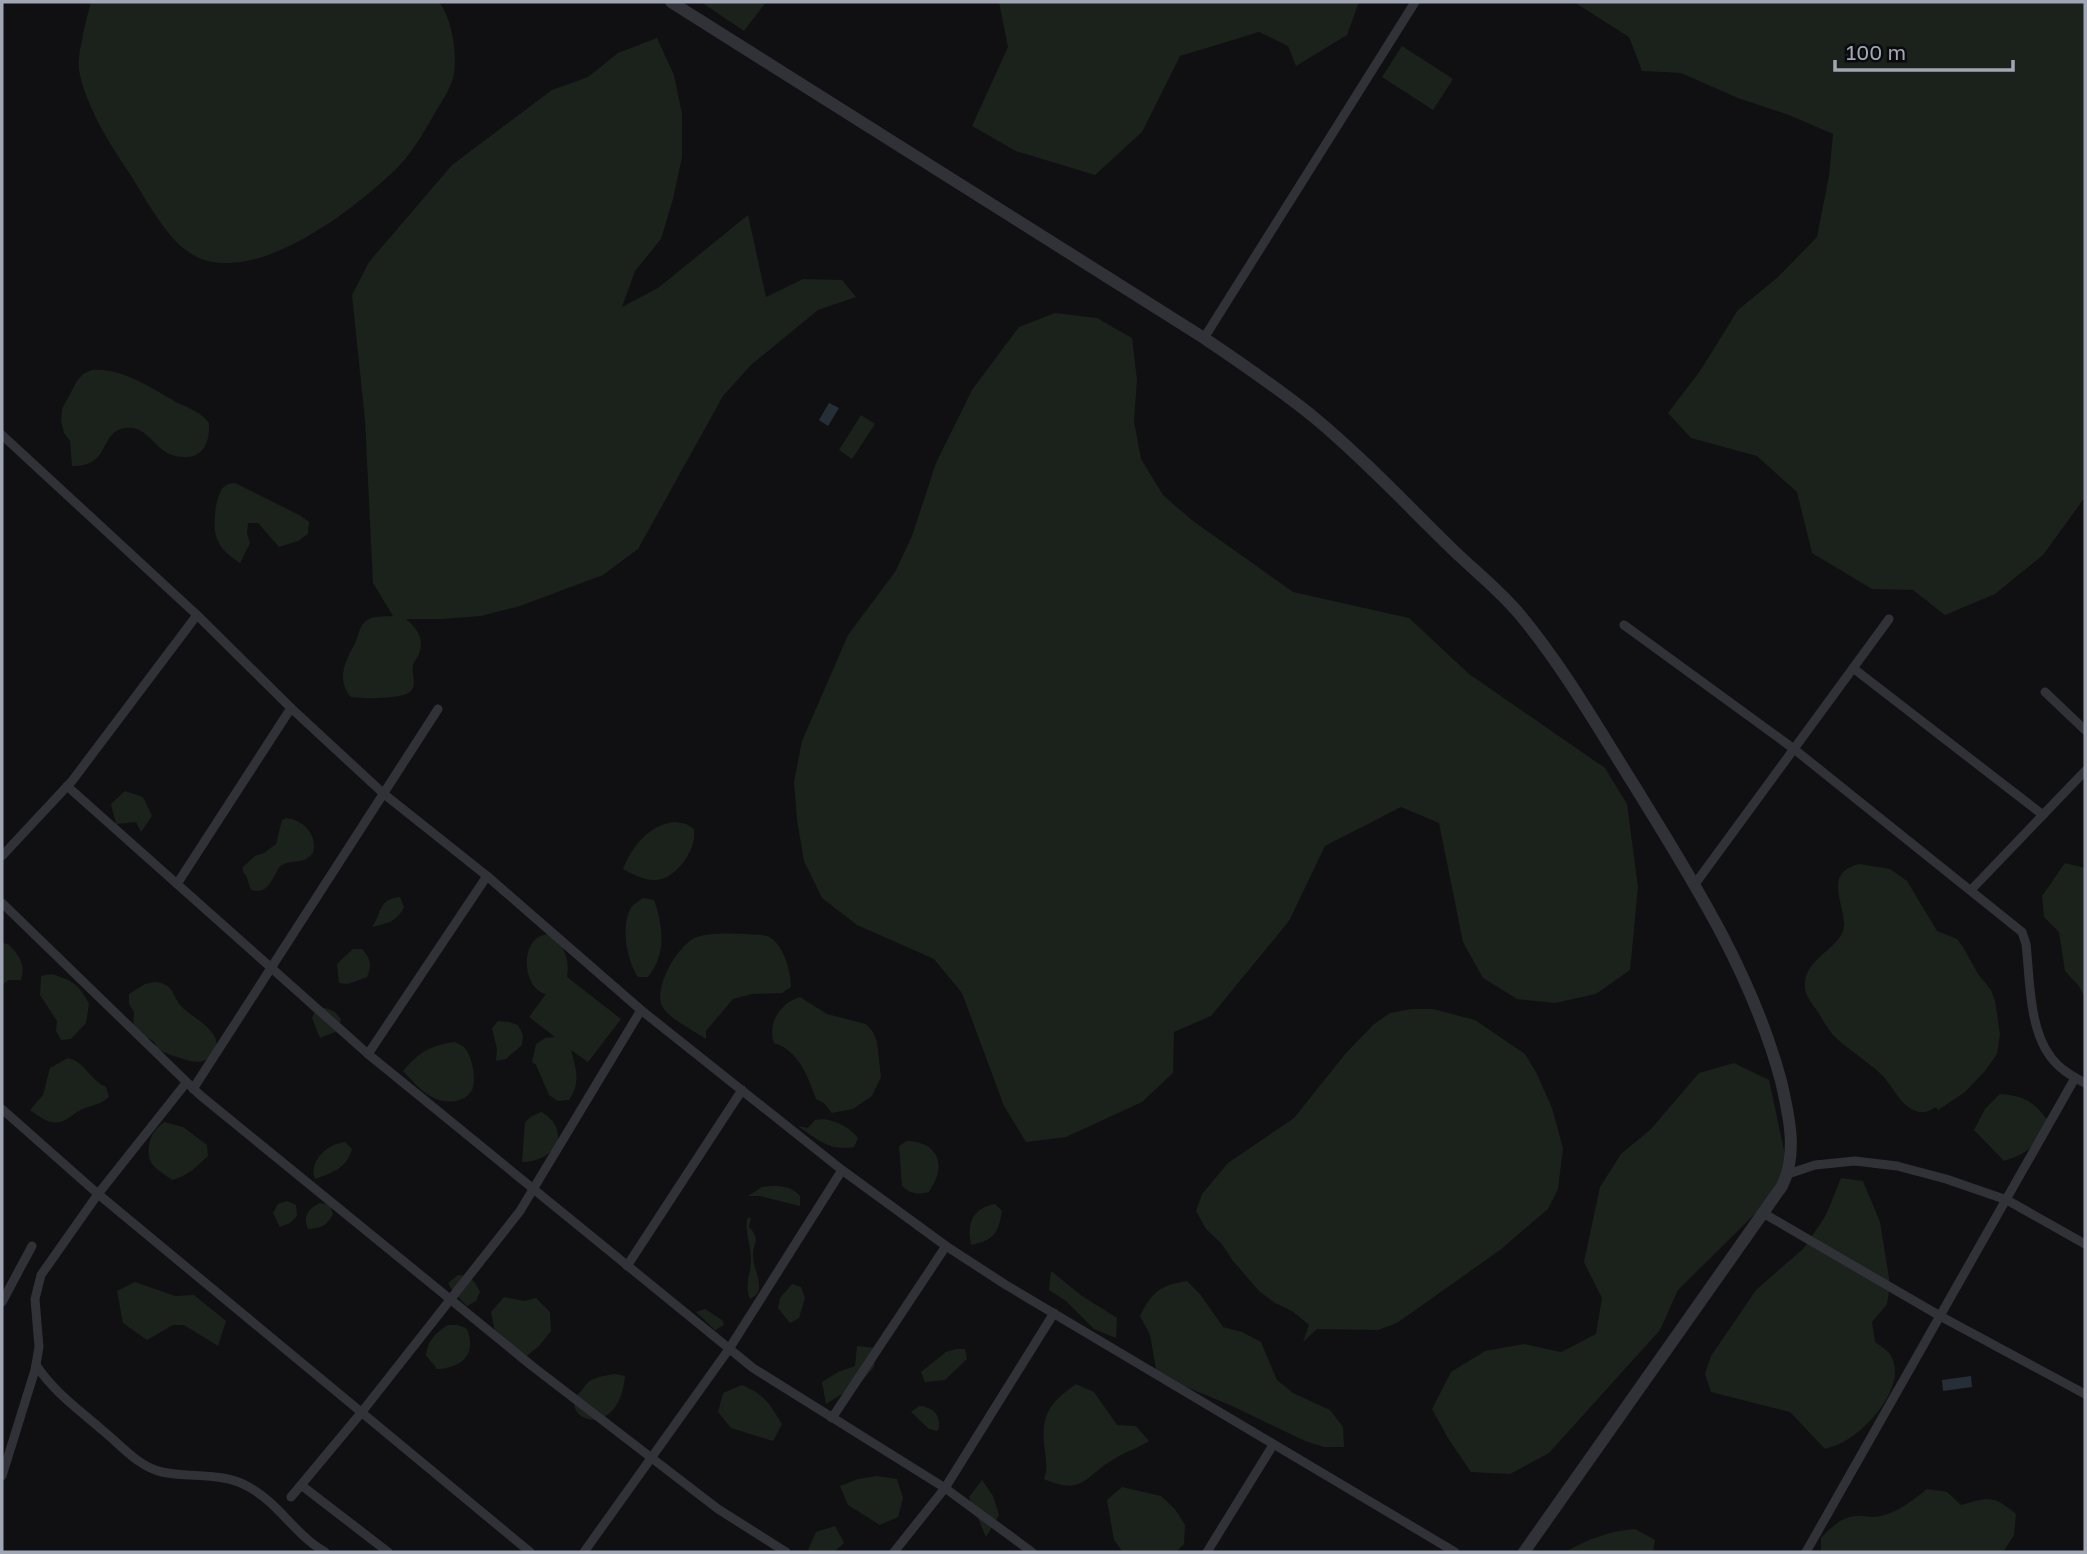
<svg xmlns="http://www.w3.org/2000/svg" width="2087" height="1554" viewBox="0 0 2087 1554" font-family="'Golos Text',sans-serif">
  <rect width="100%" height="100%" fill="#101012"/>
  <g fill="#1a221b">
    <path d="M91,2H439C452,19 457,51 454,73C452,86 443,100 436,111C425,130 413,152 397,168C355,209 250,292 190,253C165,238 141,190 124,165C107,140 83,99 79,69C77,56 87,16 91,2Z"/>
    <path d="M701,2H766L744,31Z"/>
    <path d="M999,2H1359L1347,35L1296,66L1288,46L1259,32L1180,56L1142,132L1095,175L1016,151L972,126L1008,47Z"/>
    <path d="M1574,2H2085V497L2043,555L1995,594L1945,615L1913,590L1872,589L1812,553L1797,492L1757,456L1691,438L1668,413L1700,371L1738,310L1778,277L1817,237L1829,176L1833,134L1789,115L1738,98L1681,73L1642,71L1629,37Z"/>
    <path d="M657,38L674,75L682,114V157L673,199L661,239L635,271L622,307L658,288L748,215L766,297L803,279L842,280L856,297L818,310L751,365L723,396L638,549L603,575L520,606L481,616L442,619H406C417,628 426,640 418,656C416,660 414,661 413,666C411,674 418,685 410,692C401,699 363,699 351,697C336,680 345,662 354,645C359,637 358,627 366,621C374,615 384,617 393,616L373,583L365,420L352,295L369,262L452,165L552,90L588,77L618,53Z"/>
    <path d="M1402,46L1453,79L1433,110L1382,77Z"/>
    <path d="M1055,313L1097,318L1132,338L1137,380L1134,421L1141,459L1163,495L1193,521L1293,592L1409,618L1469,674L1605,768L1627,804L1638,887L1630,970L1596,994L1555,1003L1517,999L1483,978L1463,942L1439,823L1401,807L1325,846L1289,921L1211,1016L1174,1032L1173,1073L1142,1102L1066,1137L1026,1142L1004,1106L962,993L934,959L857,925L822,898L804,861L797,820L794,782L802,741L848,635L895,572L912,536L936,463L972,390L1019,327Z"/>
    <path d="M92,370C123,368 151,388 176,402C189,408 201,412 209,423C210,448 199,463 172,455C154,449 147,425 126,428C98,431 112,467 72,466L70,441L64,433L61,421L62,409L77,381L83,374Z"/>
    <path d="M861,415L875,424L852,459L839,450Z"/>
    <path d="M235,483L301,516L309,522L308,534L298,541L279,547L258,523H248L247,534L250,543L240,563C231,557 221,550 217,539C212,529 215,492 225,486C228,484 232,483 235,483Z"/>
    <path d="M125,791L143,797L152,816L141,832L136,822L116,824L111,804Z"/>
    <path d="M286,818C303,820 318,834 313,853C302,866 293,858 280,866C272,878 269,895 251,890L246,875L243,872V867L255,856L264,853L276,844L282,820Z"/>
    <path d="M675,822L686,824L694,829C695,842 692,849 685,860C666,886 649,884 623,869C632,846 650,824 675,822Z"/>
    <path d="M2065,863L2085,868V998L2079,986L2065,971L2059,932L2044,917L2042,896Z"/>
    <path d="M1859,864L1890,869L1907,881L1937,931L1957,939L1963,947L1978,974L1991,990L1995,1001L2000,1034L1997,1054L1985,1071L1965,1092L1938,1110L1936,1107C1930,1111 1923,1114 1916,1111C1901,1106 1893,1087 1883,1076C1868,1061 1848,1050 1833,1035C1827,1028 1823,1020 1818,1012C1813,1005 1807,998 1805,989C1801,956 1847,948 1844,922C1842,899 1825,873 1859,864Z"/>
    <path d="M400,897L404,907C398,921 387,924 372,927C382,913 378,899 400,897Z"/>
    <path d="M643,898L654,900C663,925 667,954 648,977H638C627,961 619,923 633,905C635,904 641,899 643,898Z"/>
    <path d="M549,934C564,943 570,960 567,977L621,1019L588,1062L571,1050C576,1069 581,1083 569,1100L558,1101L549,1095L536,1065L532,1062L536,1044L545,1038L555,1037L529,1017L546,994C526,990 521,954 534,941C538,936 543,935 549,934Z"/>
    <path d="M747,934C753,935 763,934 769,937C784,945 791,972 791,987L782,993L752,994L733,999L706,1031V1039C694,1031 668,1018 662,1006C653,987 679,943 697,937C712,932 731,934 747,934Z"/>
    <path d="M2,943L8,944C19,955 26,964 21,980H9L2,985Z"/>
    <path d="M353,949H362C371,959 372,965 367,977L348,984L339,983L337,964Z"/>
    <path d="M51,974C72,980 79,984 89,1004L86,1023L71,1039L61,1040L56,1031L57,1021L40,995L41,976Z"/>
    <path d="M155,982C174,984 171,994 181,1006C191,1018 231,1034 211,1056C204,1064 195,1062 186,1060C178,1057 166,1054 160,1050C154,1046 158,1046 153,1041C148,1037 139,1035 133,1032L134,1012L129,1004V994L145,984Z"/>
    <path d="M800,997L827,1014L866,1024L873,1032L877,1042L881,1077L872,1096L853,1109L832,1113L824,1103L816,1099C808,1076 798,1050 774,1043C767,1024 780,1003 800,997Z"/>
    <path d="M326,1008L335,1012L341,1019L338,1031L320,1038L312,1018L316,1009Z"/>
    <path d="M1411,1009H1433L1475,1020L1525,1054L1536,1072L1552,1108L1563,1148L1558,1189L1548,1209L1500,1250L1397,1323L1378,1330L1317,1329L1303,1342L1309,1325L1292,1311L1275,1303L1259,1291L1233,1261L1222,1244L1206,1229L1196,1211L1202,1194L1228,1163L1294,1118L1346,1053L1373,1025L1390,1013Z"/>
    <path d="M498,1021L509,1022L518,1025L523,1035L522,1045L506,1059L496,1061L497,1049L492,1028Z"/>
    <path d="M455,1042C457,1043 463,1046 464,1047C472,1055 477,1080 472,1090C464,1104 444,1104 432,1097C420,1091 412,1080 403,1071C419,1052 431,1045 455,1042Z"/>
    <path d="M68,1058C85,1062 90,1080 106,1087L109,1097C97,1107 91,1104 79,1111C74,1113 70,1118 65,1120C52,1127 41,1118 30,1110L43,1095L50,1068Z"/>
    <path d="M1734,1063L1769,1080L1787,1164L1769,1200L1678,1290L1660,1330L1549,1453L1510,1474L1471,1472L1449,1440L1432,1409L1451,1372L1485,1351L1524,1344L1561,1352L1596,1334L1602,1298L1584,1262L1600,1187L1621,1154L1651,1129L1699,1073Z"/>
    <path d="M2000,1094C2025,1096 2033,1101 2049,1122C2037,1145 2029,1153 2004,1161L1974,1130L1985,1109Z"/>
    <path d="M541,1112C556,1120 559,1130 558,1146C547,1156 537,1162 522,1162L525,1122L532,1116Z"/>
    <path d="M824,1119C839,1122 849,1127 858,1138L854,1147C831,1152 816,1139 798,1126L808,1128L815,1120Z"/>
    <path d="M164,1122L183,1127L207,1145L208,1156C197,1166 188,1176 172,1180C158,1169 146,1166 149,1146C150,1135 155,1130 164,1122Z"/>
    <path d="M907,1141C925,1141 942,1151 938,1172C937,1179 932,1186 929,1192C917,1195 911,1194 902,1186L899,1146Z"/>
    <path d="M345,1142L352,1149C347,1168 332,1173 315,1179C308,1161 328,1144 345,1142Z"/>
    <path d="M1841,1178L1863,1181L1880,1222L1890,1284L1887,1304L1872,1322L1875,1342C1880,1346 1888,1350 1891,1356C1907,1385 1870,1427 1845,1441C1839,1445 1831,1447 1825,1449L1790,1412L1711,1392L1705,1374L1711,1356L1756,1290L1804,1248L1826,1215Z"/>
    <path d="M762,1187C776,1185 791,1185 800,1196V1206L760,1196H748Z"/>
    <path d="M287,1201L296,1205L297,1216L290,1223L280,1227L273,1213L278,1204Z"/>
    <path d="M320,1203L330,1205L333,1214C327,1226 321,1228 308,1229C302,1216 309,1208 320,1203Z"/>
    <path d="M995,1204L1002,1211C998,1233 995,1240 971,1245C967,1224 971,1209 995,1204Z"/>
    <path d="M751,1217L749,1227C762,1241 752,1242 753,1258C754,1272 768,1291 750,1299C744,1285 751,1274 751,1259C751,1246 745,1233 747,1219Z"/>
    <path d="M1051,1271L1082,1296L1117,1318L1116,1338L1094,1329L1066,1301L1049,1290Z"/>
    <path d="M458,1275C471,1276 475,1281 480,1292L476,1301L467,1306L453,1292L448,1283Z"/>
    <path d="M1187,1281L1200,1294L1223,1327L1242,1332L1261,1342L1277,1380L1293,1393L1330,1410L1343,1427L1344,1447H1324L1305,1441L1230,1405L1157,1375L1150,1335L1140,1316C1152,1292 1160,1285 1187,1281Z"/>
    <path d="M135,1282L175,1296L194,1295L226,1321L218,1346L184,1325H173L147,1340L123,1323L117,1291Z"/>
    <path d="M792,1284L801,1287L805,1298L799,1318L790,1323L778,1308L780,1298Z"/>
    <path d="M504,1297L524,1301L536,1298L550,1312L551,1331L539,1346L523,1359C497,1346 496,1339 491,1312Z"/>
    <path d="M705,1309L722,1320L724,1325L715,1330L696,1312Z"/>
    <path d="M448,1325H458L467,1329C477,1354 462,1368 437,1369L426,1355C427,1341 436,1332 448,1325Z"/>
    <path d="M857,1346L876,1348L874,1367L861,1382L826,1404L822,1382L838,1372L855,1366Z"/>
    <path d="M956,1349H965L967,1359L945,1380L925,1382L921,1372L946,1352Z"/>
    <path d="M615,1374L625,1376C619,1438 567,1423 575,1398C576,1395 580,1393 582,1390C585,1385 588,1381 594,1379C600,1376 608,1375 615,1374Z"/>
    <path d="M1076,1384L1094,1392L1117,1425L1136,1426L1149,1441C1138,1448 1125,1452 1114,1459C1083,1477 1084,1496 1044,1479C1048,1469 1046,1461 1045,1451C1040,1416 1048,1404 1076,1384Z"/>
    <path d="M742,1385C765,1395 769,1403 782,1424L773,1441L731,1428L718,1412L723,1393Z"/>
    <path d="M919,1406C934,1407 942,1416 938,1431L929,1429L911,1412Z"/>
    <path d="M877,1476L897,1479L903,1498L898,1517L880,1525L848,1505L840,1486L858,1479Z"/>
    <path d="M982,1480L993,1496L999,1515L986,1537L969,1497Z"/>
    <path d="M1122,1487L1161,1496L1175,1509L1185,1525L1184,1544L1176,1552H1123L1114,1540L1107,1500Z"/>
    <path d="M1927,1489L1947,1492L1961,1505C1988,1497 1994,1495 2016,1514L2014,1535L2003,1552H1821V1538C1832,1527 1842,1516 1858,1516C1863,1515 1869,1517 1874,1517C1895,1515 1912,1501 1927,1489Z"/>
    <path d="M835,1526L844,1543L834,1552H811L808,1550L816,1532Z"/>
    <path d="M1635,1529L1655,1540L1653,1552H1566C1587,1539 1610,1531 1635,1529Z"/>
  </g>
  <g fill="#262f37">
    <path d="M829,403L839,408L828,426L819,420Z"/>
    <path d="M1971,1376L1972,1387L1943,1391L1942,1380Z"/>
  </g>
  <g fill="none" stroke-linecap="round" stroke-linejoin="round">
    <g stroke="#313237" stroke-width="9">
      <path d="M1204,338L1415,2"/>
      <path d="M2,435L197,615L291,708L384,794L487,876L641,1010L842,1170L946,1246L1006,1285L1455,1552"/>
      <path d="M1624,625L1794,749L2022,932L2026,944C2030,979 2029,1028 2050,1056C2059,1069 2072,1076 2085,1083"/>
      <path d="M1853,668L2043,815"/>
      <path d="M2045,692L2085,730"/>
      <path d="M67,786L368,1054L753,1368L945,1488L1032,1552"/>
      <path d="M2,856L72,781L197,615"/>
      <path d="M177,884L291,708"/>
      <path d="M1695,884L1889,619"/>
      <path d="M1971,890L2085,771"/>
      <path d="M2,903L200,1095L532,1366L718,1509L786,1552"/>
      <path d="M368,1054L487,876"/>
      <path d="M193,1089L438,709"/>
      <path d="M2,1109L98,1194L530,1552"/>
      <path d="M1788,1174L1815,1165L1855,1161L1897,1166L1946,1179L2007,1200L2085,1244"/>
      <path d="M1763,1213L1940,1316L2085,1394"/>
      <path d="M627,1266L742,1090"/>
      <path d="M2,1302L32,1246"/>
      <path d="M36,1365C54,1392 77,1408 101,1429C120,1444 138,1467 162,1472C189,1478 222,1472 247,1486C278,1502 295,1535 325,1552"/>
      <path d="M832,1418L946,1246"/>
      <path d="M2,1476L35,1370L39,1347L35,1299L41,1275L98,1194L186,1083"/>
      <path d="M301,1485L388,1552"/>
      <path d="M291,1497L361,1413L520,1211L641,1010"/>
      <path d="M584,1552L729,1349L842,1170"/>
      <path d="M894,1552L945,1488L1054,1313"/>
      <path d="M1207,1552L1273,1445"/>
      <path d="M1806,1552L2075,1078"/>
    </g>
    <path stroke="#313237" stroke-width="12" d="M671,2L1204,338C1242,364 1281,390 1316,419C1363,458 1405,503 1448,545C1472,569 1500,590 1521,616C1564,668 1598,728 1634,785C1692,879 1752,973 1781,1081C1789,1115 1798,1154 1782,1186L1524,1552"/>
  </g>
  <rect width="2087" height="1554" fill="none" stroke="#a0a6b4" stroke-width="7"/>
  <path d="M1835 60v10h178v-10" fill="none" stroke="#a0a6b4" stroke-width="3.5"/>
  <text x="1846" y="60" font-size="21" fill="#a0a6b4" stroke="#0b0b0d" stroke-width="5" paint-order="stroke">100 m</text>
</svg>
